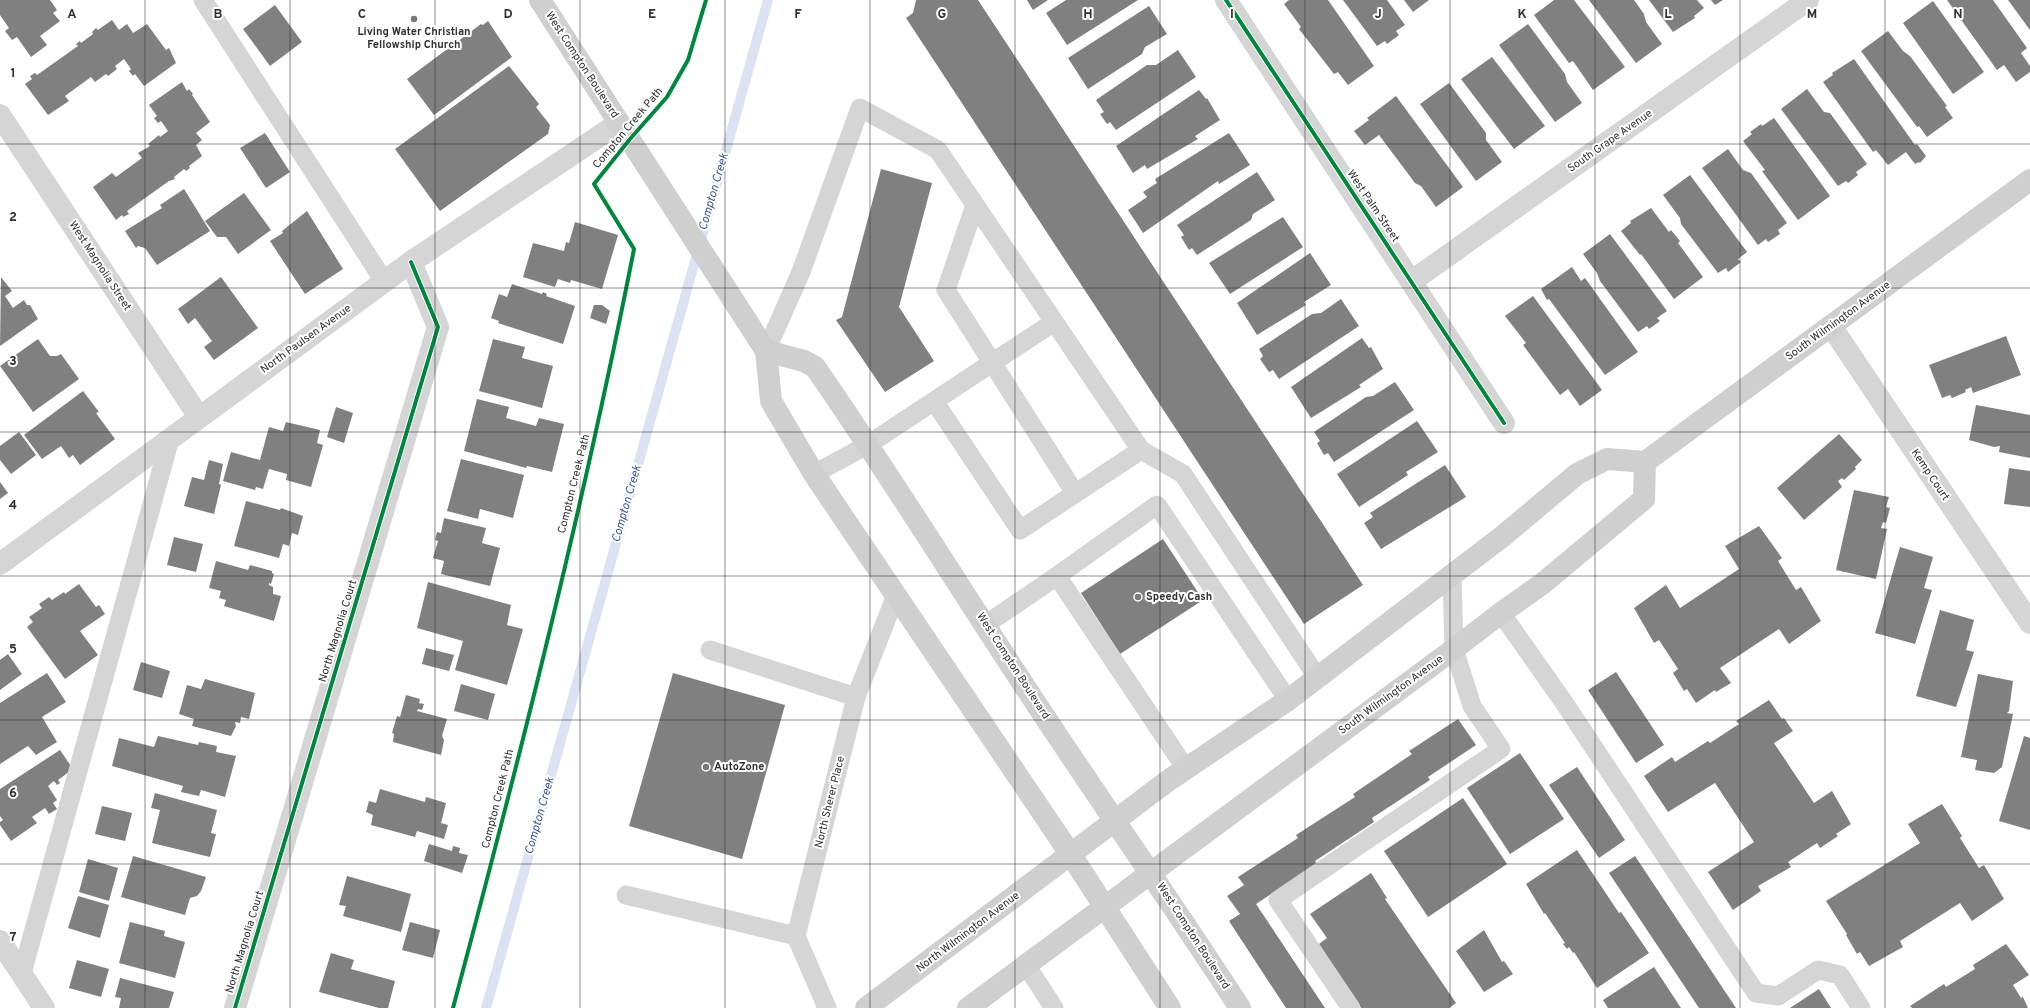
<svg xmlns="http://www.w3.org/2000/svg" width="2030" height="1008" viewBox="0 0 2030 1008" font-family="Overpass,sans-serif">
  <rect width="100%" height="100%" fill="#fff"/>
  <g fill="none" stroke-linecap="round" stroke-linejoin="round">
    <path stroke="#dbe3f2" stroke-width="10" d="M486,1008L768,0"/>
  </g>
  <g fill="#808080">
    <path d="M0,0H50L57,10L53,13L60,21L40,36L47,45L31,57L17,37L12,40L5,31L9,28L0,15Z"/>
    <path d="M916,0H978L1363,585L1304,624L906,18L913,13Z"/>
    <path d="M1027,0H1048L1033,10Z"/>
    <path d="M1066,0H1138L1067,45L1046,13Z"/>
    <path d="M1289,0H1328L1374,66L1348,85L1338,72L1334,74L1299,29L1301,27L1284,4Z"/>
    <path d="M1343,0H1387L1405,25L1396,31L1399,35L1387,44L1385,41L1377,46Z"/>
    <path d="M1404,0H1429L1413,12Z"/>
    <path d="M1554,0H1574L1625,67L1593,90L1573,61L1569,63L1534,15Z"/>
    <path d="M1589,0H1634L1644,14L1646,22L1662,44L1636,63Z"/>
    <path d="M1649,0H1697L1704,8L1694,16L1695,18L1673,32Z"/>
    <path d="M1711,0H1723L1715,5Z"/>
    <path d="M1947,0H1993L2027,48L2021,53L2030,66V72L2016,82L2004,65L1997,70Z"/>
    <path d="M2008,0H2030V30Z"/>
    <path d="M1933,1L1984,72L1953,94L1903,23Z"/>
    <path d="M275,5L302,42L270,66L243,29Z"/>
    <path d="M1149,6L1167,34L1145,47L1142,54L1088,89L1068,58Z"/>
    <path d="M112,20L119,30L127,24L133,33L147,24L166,50L169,48L176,63L144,86L135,74L133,76L129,71L131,69L124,59L115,66L117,69L108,76L106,74L95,82L91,77L65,96L69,101L48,115L25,84L32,79L30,76L35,73L37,75L78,46L76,44L80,41L81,43L93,34L92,32L96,28L98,30Z"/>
    <path d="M488,21L512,57L434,115L407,79L481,24L483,25Z"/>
    <path d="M1528,24L1565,74L1567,82L1582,103L1555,122L1499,45Z"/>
    <path d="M1888,31L1903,51L1910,56L1947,106L1945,107L1953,118L1927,137L1919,126L1917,127L1861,51Z"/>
    <path d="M1178,50L1196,77L1116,130L1110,122L1107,124L1100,114L1104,112L1096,100L1147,65H1156Z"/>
    <path d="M1492,57L1545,126L1514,149L1461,79Z"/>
    <path d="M1854,59L1915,145L1917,144L1926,156L1920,163L1919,162L1915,164L1906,152L1888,165L1876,150L1873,152L1823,82L1833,75L1832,73Z"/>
    <path d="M509,66L539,104L536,107L550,125L548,134L440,211L395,149Z"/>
    <path d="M182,82L187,91L189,89L193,94L192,95L210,122L196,133L202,140L196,145L202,156L189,166L190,168L186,171L184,169L174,177L175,179L169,181L127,211L129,214L123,217L122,215L116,220L93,187L112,173L116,177L142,158L138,153L150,146L148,144L159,135L160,137L168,131L161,121L158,123L154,118L157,116L149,105Z"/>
    <path d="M1449,83L1486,133V140L1502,162L1476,181L1420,104Z"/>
    <path d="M1807,89L1824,112L1830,113L1867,164L1856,172L1858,175L1848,183L1846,181L1838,186L1781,109Z"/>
    <path d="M1199,90L1206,99L1207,98L1220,120L1195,136L1198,139L1186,146L1147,169L1145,165L1133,173L1116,146Z"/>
    <path d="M1396,96L1463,187L1436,207L1421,186L1415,183L1379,135L1365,145L1354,131L1369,120L1367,118Z"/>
    <path d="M1774,118L1830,196L1798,220L1762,171L1765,170L1743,141L1752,134L1750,132L1761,124L1762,126Z"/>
    <path d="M265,133L290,172L266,188L240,148Z"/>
    <path d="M1229,133L1250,165L1219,184L1218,181L1143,233L1128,210L1147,197L1143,192L1157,183L1155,179Z"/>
    <path d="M1728,149L1743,170L1751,173L1787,223L1778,230L1780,234L1768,242L1766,239L1758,245L1702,168Z"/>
    <path d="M881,169L932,183L899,307L934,361L885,392L836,320L842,317Z"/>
    <path d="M1257,172L1275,200L1253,214L1251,220L1197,255L1192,248L1189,250L1181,237L1184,235L1177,225Z"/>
    <path d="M1690,175L1747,252L1738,259L1741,262L1728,272L1726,268L1718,273L1681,224L1680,218L1663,195Z"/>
    <path d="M184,189L210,231L157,265L145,248L138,246L136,248L125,231L162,208L160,205Z"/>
    <path d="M244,193L271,230L238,254L226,237H217L205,221Z"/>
    <path d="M1651,208L1669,232L1671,230L1680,241L1678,243L1703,277L1674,299L1641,254L1640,255L1621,231L1631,223L1630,221Z"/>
    <path d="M307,211L343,269L305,294L270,241L283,233L282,231Z"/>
    <path d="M1283,217L1303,247L1230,294L1209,263Z"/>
    <path d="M575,222L618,235L602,289L571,280L570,283L558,279L555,287L523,277L533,243L564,251L566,242L569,243Z"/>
    <path d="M1610,234L1667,311L1657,318L1660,321L1649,329L1647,326L1638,332L1600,281L1597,273L1583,254Z"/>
    <path d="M1310,253L1331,285L1304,302L1306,305L1257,335L1237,303Z"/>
    <path d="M1572,267L1581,281L1585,278L1638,352L1605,375L1549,299L1547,300L1541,289Z"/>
    <path d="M1,277L12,291L5,296L13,308L24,300L27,305H30L38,319L0,346Z"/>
    <path d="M221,277L258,328L214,360L204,347L212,341L195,318L188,324L178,309Z"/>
    <path d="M512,284L542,294L543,292L547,294L546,296L575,306L563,344L498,323L499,321L491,318L499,294L507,297Z"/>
    <path d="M1533,296L1602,390L1580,406L1568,389L1560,395L1523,345L1526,343L1505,316Z"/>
    <path d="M1341,299L1359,326L1279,379L1273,370L1269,372L1260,359L1263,356L1259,349L1312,314L1321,313Z"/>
    <path d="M594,305H602L610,311L606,324L590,318Z"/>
    <path d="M2006,336L2021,375L1973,393L1971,387L1965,390L1966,392L1952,398L1950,395L1942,398L1929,365Z"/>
    <path d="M1362,338L1369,348L1371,347L1383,369L1359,385L1361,387L1311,418L1291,387Z"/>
    <path d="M38,339L50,356H57L61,354L79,379L33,412L0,366Z"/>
    <path d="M493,339L525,347L522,358L553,366L542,408L479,391Z"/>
    <path d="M1395,382L1414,410L1334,462L1328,453L1324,455L1317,443L1320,441L1314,432L1366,397L1373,396Z"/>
    <path d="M83,391L99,412L96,413L115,439L80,465L73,455L69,458L61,446L42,459L24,435Z"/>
    <path d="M477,399L509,407L506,418L536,426L539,418L564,424L552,472L527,466L526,468L464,451Z"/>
    <path d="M1976,405L2030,415V458L1999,452L2000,446L1994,447L1969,440Z"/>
    <path d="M336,407L353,413L344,443L327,437Z"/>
    <path d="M1417,421L1438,452L1406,472L1408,475L1359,507L1337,474Z"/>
    <path d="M286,422L320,430L317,443L323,445L311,487L286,480L287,474L269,469L263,489L256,487L255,490L223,481L231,452L260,460L269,427L283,431Z"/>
    <path d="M19,432L36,455L11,474L0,460V446Z"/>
    <path d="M1839,434L1862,460L1855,467L1856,469L1844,480L1842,478L1838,481L1842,487L1804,520L1777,488Z"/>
    <path d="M461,459L524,475L513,518L480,509L478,519L447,511Z"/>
    <path d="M209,460L223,464L219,484L221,485L214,514L184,506L192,477L204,480Z"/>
    <path d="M1445,465L1466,497L1381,549L1364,523L1373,517L1370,513Z"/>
    <path d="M2009,468L2030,471V507L2004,504Z"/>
    <path d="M0,482L8,493L0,499Z"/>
    <path d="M1854,490L1889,497L1886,507L1890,508L1886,523L1883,522L1881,528L1887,529L1876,579L1836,570Z"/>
    <path d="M246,501L280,510L281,508L303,516L298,535L292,533L289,546L283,544L279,558L234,546Z"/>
    <path d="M444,518L486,528L482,543L500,548L490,586L441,574L444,561L433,558L438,541L435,540L437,532L441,533Z"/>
    <path d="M1759,526L1782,558L1778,561L1796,590L1801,587L1821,621L1789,644L1779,629L1720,668L1731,683L1716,692L1715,690L1696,703L1687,689L1684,691L1673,673L1678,669L1659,640L1654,643L1634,608L1666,585L1680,608L1739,569L1725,546Z"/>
    <path d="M174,537L203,544L196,572L167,565Z"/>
    <path d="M1163,539L1203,600L1120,654L1081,593Z"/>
    <path d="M1900,547L1933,557L1924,588L1932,590L1915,644L1875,633Z"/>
    <path d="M216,561L248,570L250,565L272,571V573L274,574L271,584L269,583V585L273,587V594L281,596L274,621L224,606L226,600L219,598L221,591L209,588Z"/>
    <path d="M428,582L511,605L507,625L523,629L507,685L455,670L463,641L417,628Z"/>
    <path d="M79,584L96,607L99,605L105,614L80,631L98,655L65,679L27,627L33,622L29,617L42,608L39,604L49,597L52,600L64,592L65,594Z"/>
    <path d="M1940,610L1974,620L1966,650L1974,652L1956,707L1916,696Z"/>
    <path d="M426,648L454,655L449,671L422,664Z"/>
    <path d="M8,654L22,674L0,690V660Z"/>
    <path d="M141,662L170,671L162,698L133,690Z"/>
    <path d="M1616,672L1664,745L1636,763L1588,690Z"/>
    <path d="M47,673L66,702L42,717L57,742L36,755L28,746L0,764V703Z"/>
    <path d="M673,673L785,705L742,859L629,826Z"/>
    <path d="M1978,674L2013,681L2009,711L2007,713L2013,714L2002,767L1994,773L1975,770L1977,760L1961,757Z"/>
    <path d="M205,679L255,693L249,719L241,717L240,723L235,722L236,726L231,736L192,726L194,719L179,714L187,685L201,689Z"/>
    <path d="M461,684L495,694L488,720L454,711Z"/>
    <path d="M406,695L420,699L419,703L424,704L422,710L418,709L417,711L447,719L442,736L444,740L441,755L393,742L394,734L392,733L397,716L400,717Z"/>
    <path d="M1769,700L1782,719L1784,718L1793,731L1774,743L1814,803L1832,791L1851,824L1836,834L1838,836L1820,848L1817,843L1788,862L1791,867L1758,886L1761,891L1733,910L1708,872L1754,842L1715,783L1668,812L1644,776L1672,757L1675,762L1708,741L1710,743L1739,724L1736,721Z"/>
    <path d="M1458,719L1476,745L1428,777L1430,780L1372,818L1374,822L1315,861L1317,864L1256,904L1325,1008H1286L1229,921L1240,914L1227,896L1244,885L1238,877L1298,838L1296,835L1355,797L1353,794L1412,754L1409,751Z"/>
    <path d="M158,736L198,745L199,742L217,746L216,752L236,756L225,797L201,790L199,796L181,792L183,786L112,766L119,738L154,747Z"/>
    <path d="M2024,736L2030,738V830L1999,821Z"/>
    <path d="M60,750L73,769L58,780L60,783L57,785L54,781L48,786L57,800L53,803L57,809L49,814L45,808L32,817L37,823L11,841L0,825V822L3,820L0,816V789Z"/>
    <path d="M1520,753L1564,819L1510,854L1467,788Z"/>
    <path d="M1577,767L1625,840L1599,858L1549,785Z"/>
    <path d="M380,789L425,802L426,797L446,803L441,823L448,825L444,839L417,831L415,837L371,825L373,815L366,812L369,801L376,803Z"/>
    <path d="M155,793L217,810L211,833L216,834L210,857L152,843L160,810L151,808Z"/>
    <path d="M1463,798L1507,864L1428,917L1384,851Z"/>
    <path d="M1942,804L1962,836L1960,838L1979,868L1984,865L2004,899L1972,921L1960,903L1900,941L1903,947L1869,966L1860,952L1857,954L1846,935L1847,934L1826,901L1920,843L1908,824Z"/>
    <path d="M102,806L132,813L125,841L95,834Z"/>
    <path d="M429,844L452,851L453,846L460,848L459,853L468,855L462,873L424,861Z"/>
    <path d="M1577,850L1619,913L1621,912L1649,953L1597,988L1574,952L1573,953L1569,947L1567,949L1563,944L1565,943L1545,913L1544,914L1526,884Z"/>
    <path d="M133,856L206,877L201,891L197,896L190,898L185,915L121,897Z"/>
    <path d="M1635,856L1736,1008H1699L1609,873Z"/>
    <path d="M88,859L118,868L109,901L79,892Z"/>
    <path d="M1371,873L1387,898L1385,899L1456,1003L1449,1008H1361L1319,944L1327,938L1310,914Z"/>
    <path d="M347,876L411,894L401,932L343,916L346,906L339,905Z"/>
    <path d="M78,896L109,905L100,938L68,928Z"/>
    <path d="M130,922L165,931L164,936L185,942L175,978L119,963Z"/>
    <path d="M410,922L440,930L433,958L402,950Z"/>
    <path d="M1484,930L1502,962L1504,961L1513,974L1484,992L1456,951Z"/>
    <path d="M2006,944L2029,975L2013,985L2021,998L2023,997L2028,1008H1912L1910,1006L1944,984L1946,987L1975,969L1973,965Z"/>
    <path d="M331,953L354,960L351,969L395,981L388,1008H379L319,992Z"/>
    <path d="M77,960L109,969L101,997L69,988Z"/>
    <path d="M1654,967L1681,1008H1608L1603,1000Z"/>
    <path d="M120,978L174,992L169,1008H119L121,998L115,997Z"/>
    <path d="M1819,989L1831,1008H1790Z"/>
  </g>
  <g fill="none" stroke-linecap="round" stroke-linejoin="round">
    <g stroke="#d5d5d5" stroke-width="19">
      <path d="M203,0L384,281"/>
      <path d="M975,205L946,290L1075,493"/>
      <path d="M766,351L801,272L860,108L938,150L1141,450L1183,474L1317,677"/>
      <path d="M934,401L1020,530L1141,450"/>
      <path d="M814,474L869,444L1054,322"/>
      <path d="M1057,576L1157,505L1288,700"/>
      <path d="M1501,613L1565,704L1756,993L1778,996L1818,970L1840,975L1861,1008"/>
      <path d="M985,625L1057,576L1186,769"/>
      <path d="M710,650L856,697"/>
      <path d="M626,895L796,936"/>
      <path d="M1026,965L1054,1008"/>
      <path d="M22,973L170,439"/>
      <path d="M827,1008L796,936L856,697L896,595"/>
      <path d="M1351,1008L1278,900L1501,749L1472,706L1454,649L1452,575"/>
    </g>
    <g stroke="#d5d5d5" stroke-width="22">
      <path d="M1226,0L1504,423"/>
      <path d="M0,115L199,417"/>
      <path d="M1412,281L1808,0"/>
      <path d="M1831,326L2030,623"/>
      <path d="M0,564L411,262L619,123"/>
      <path d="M0,941L44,1008"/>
      <path d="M235,1008L438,327L411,262"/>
    </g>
    <g stroke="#cfcfcf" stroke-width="22">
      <path d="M540,0L766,351L771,401L814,474L1071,855L1170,1008"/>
      <path d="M766,351L804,361L815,367C890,475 959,587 1031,696C1100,801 1172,903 1240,1008"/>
      <path d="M866,1008L1169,780L1288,700L1503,536L1577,474L1607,459L1645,462L2030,180"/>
      <path d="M968,1008L1454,649L1501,613L1542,584L1644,499L1645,462"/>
    </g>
    <defs>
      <g id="cycleway">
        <path d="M1226,0L1504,423"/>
        <path d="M235,1008L438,327L411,262"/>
        <path d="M453,1008C520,757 584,504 634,249L594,184L630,139L667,97L688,60L706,0"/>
      </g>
    </defs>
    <use href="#cycleway" stroke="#fff" stroke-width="6"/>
    <use href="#cycleway" stroke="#00873e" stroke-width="4"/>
  </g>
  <path fill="none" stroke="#313131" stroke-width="1" stroke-opacity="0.55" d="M145,0V1008M290,0V1008M435,0V1008M580,0V1008M725,0V1008M870,0V1008M1015,0V1008M1160,0V1008M1305,0V1008M1450,0V1008M1595,0V1008M1740,0V1008M1885,0V1008M0,144H2030M0,288H2030M0,432H2030M0,576H2030M0,720H2030M0,864H2030"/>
  <g fill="#797979" stroke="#fff" stroke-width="1.5">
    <circle cx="414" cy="19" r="4"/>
    <circle cx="1138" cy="597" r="4"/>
    <circle cx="706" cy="767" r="4"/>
  </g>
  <g text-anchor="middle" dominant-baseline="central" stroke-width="4" stroke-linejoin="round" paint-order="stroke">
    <g font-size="11" font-weight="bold" fill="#313131" stroke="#fff" text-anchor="start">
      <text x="414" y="32" text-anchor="middle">Living Water Christian<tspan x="414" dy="13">Fellowship Church</tspan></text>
      <text x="1146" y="597">Speedy Cash</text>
      <text x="714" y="767">AutoZone</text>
    </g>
    <g font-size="11" fill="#313131" stroke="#fff">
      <text transform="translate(582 65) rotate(57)">West Compton Boulevard</text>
      <text transform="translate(628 128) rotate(-50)">Compton Creek Path</text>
      <text transform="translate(1610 141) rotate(-35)">South Grape Avenue</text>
      <text transform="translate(1373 206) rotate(56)">West Palm Street</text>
      <text transform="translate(100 266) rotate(57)">West Magnolia Street</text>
      <text transform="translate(1838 321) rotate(-36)">South Wilmington Avenue</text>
      <text transform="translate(306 339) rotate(-36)">North Paulsen Avenue</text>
      <text transform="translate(1930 475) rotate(56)">Kemp Court</text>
      <text transform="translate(574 484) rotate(-76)">Compton Creek Path</text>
      <text transform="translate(338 631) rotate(-73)">North Magnolia Court</text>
      <text transform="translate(1013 666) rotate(57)">West Compton Boulevard</text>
      <text transform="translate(1391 695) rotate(-36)">South Wilmington Avenue</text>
      <text transform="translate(498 799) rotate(-76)">Compton Creek Path</text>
      <text transform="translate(830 802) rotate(-76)">North Sherer Place</text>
      <text transform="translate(968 932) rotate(-37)">North Wilmington Avenue</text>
      <text transform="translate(1193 936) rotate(57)">West Compton Boulevard</text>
      <text transform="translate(245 942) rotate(-73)">North Magnolia Court</text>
    </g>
    <g font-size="12" font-style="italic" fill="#3d5a94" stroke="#fff">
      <text transform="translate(714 192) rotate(-74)">Compton Creek</text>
      <text transform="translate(627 504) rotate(-74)">Compton Creek</text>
      <text transform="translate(540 816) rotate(-74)">Compton Creek</text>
    </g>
  </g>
  <g font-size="13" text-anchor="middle" font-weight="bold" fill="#313131" stroke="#fff" stroke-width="4" stroke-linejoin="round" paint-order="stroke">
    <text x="72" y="18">A</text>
    <text x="218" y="18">B</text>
    <text x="362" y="18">C</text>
    <text x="508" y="18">D</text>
    <text x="652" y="18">E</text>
    <text x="798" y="18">F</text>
    <text x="942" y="18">G</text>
    <text x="1088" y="18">H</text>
    <text x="1232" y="18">I</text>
    <text x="1378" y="18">J</text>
    <text x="1522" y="18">K</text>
    <text x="1668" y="18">L</text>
    <text x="1812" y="18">M</text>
    <text x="1958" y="18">N</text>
    <text x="13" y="77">1</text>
    <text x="13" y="221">2</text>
    <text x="13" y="365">3</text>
    <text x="13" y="509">4</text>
    <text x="13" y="653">5</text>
    <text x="13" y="797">6</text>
    <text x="13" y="941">7</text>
  </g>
</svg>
